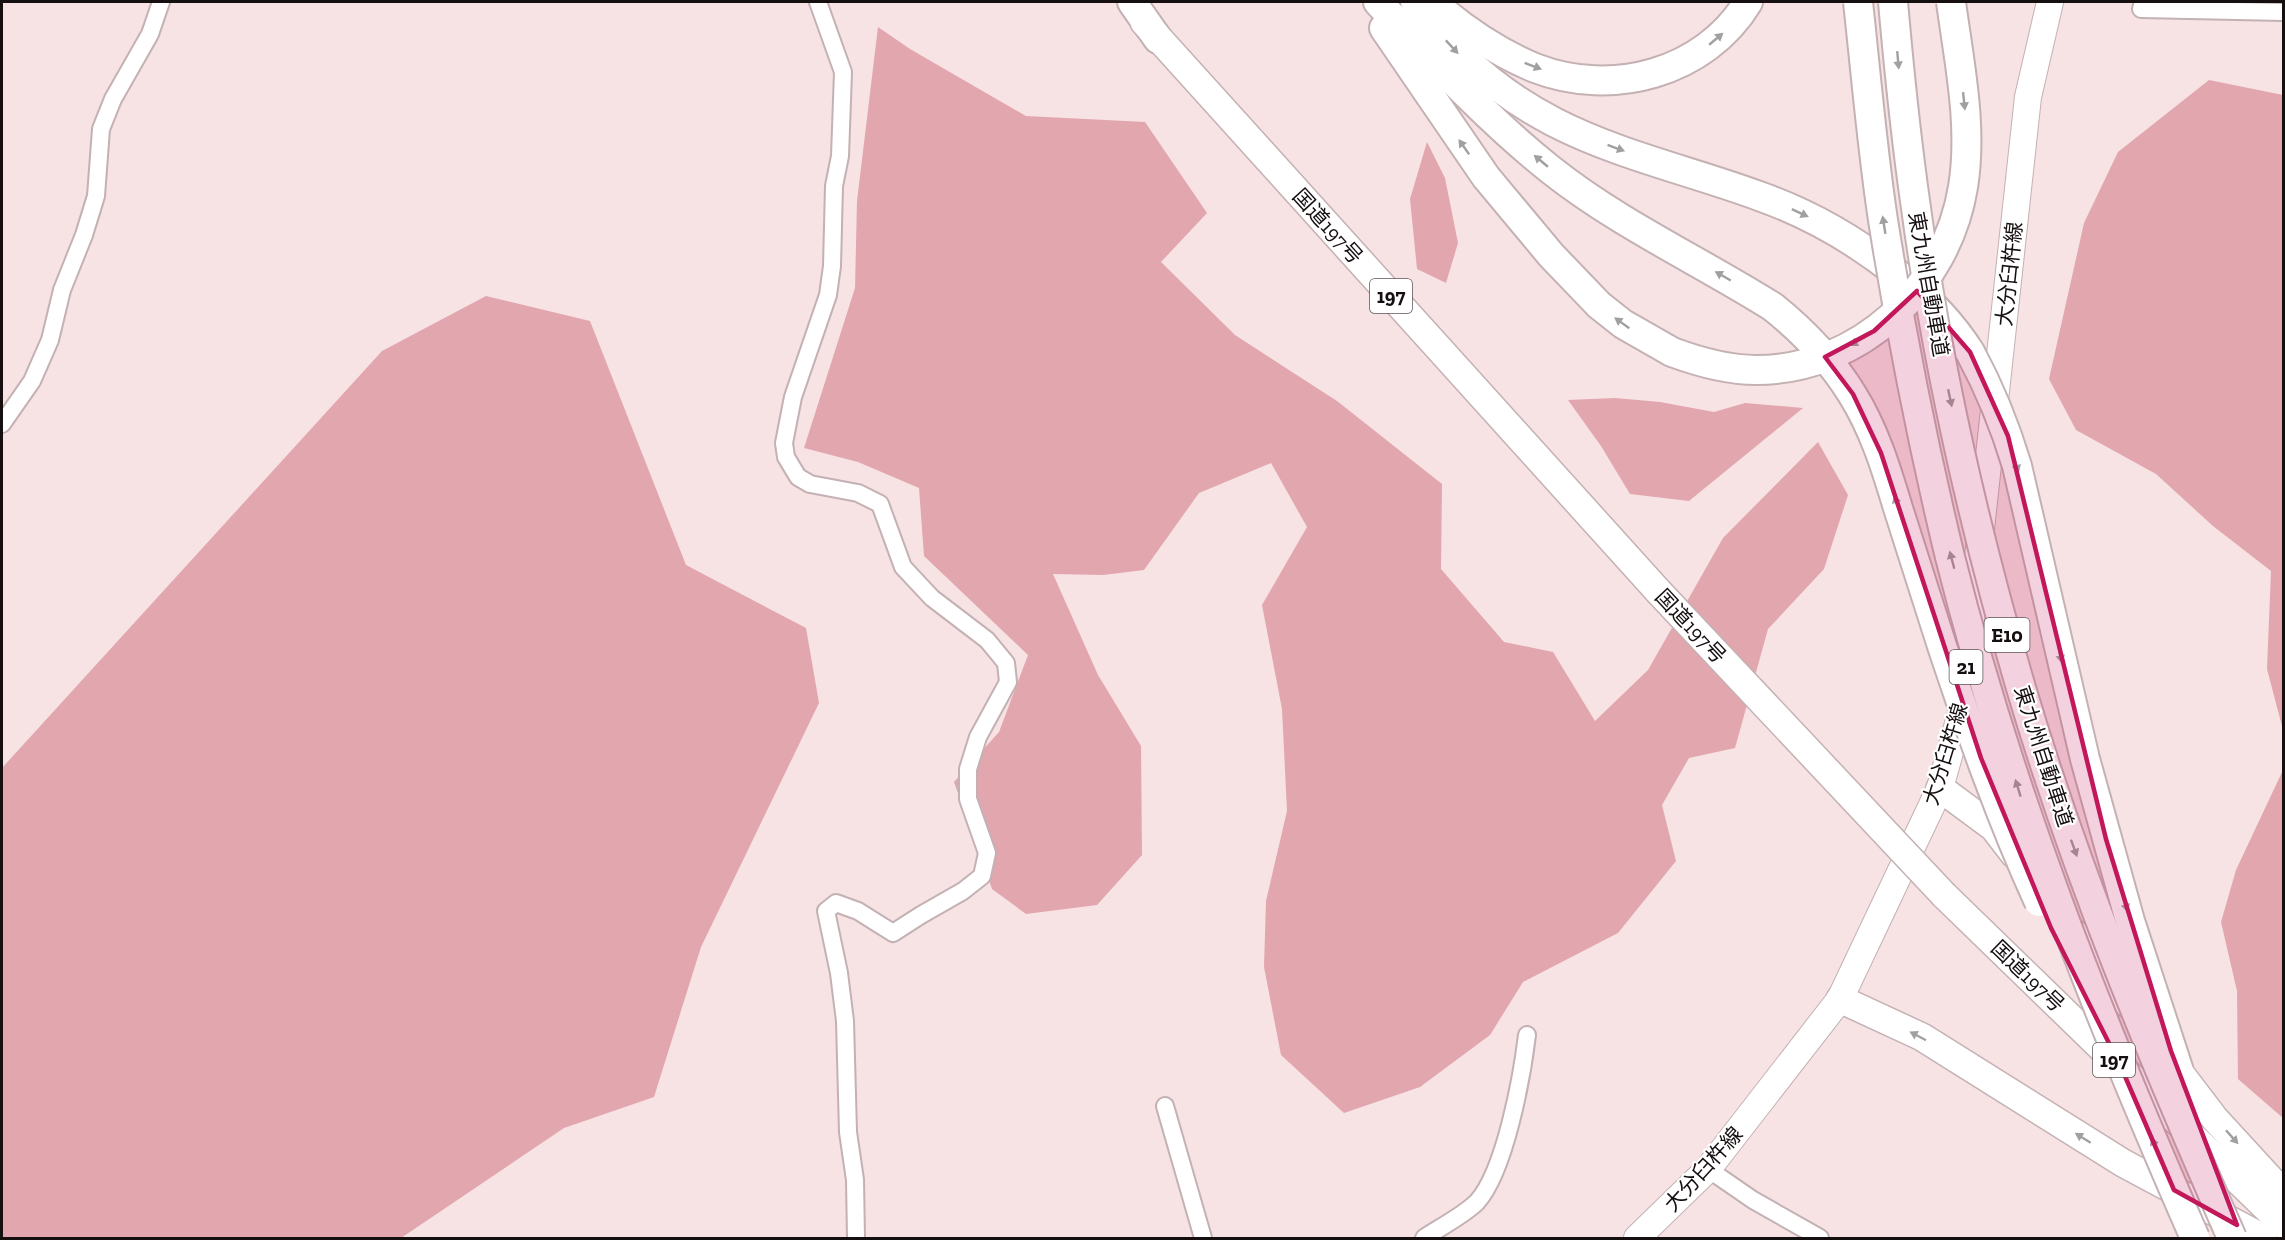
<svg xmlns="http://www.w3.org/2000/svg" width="2285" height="1240" viewBox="0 0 2285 1240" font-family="'Zilla Slab','Noto Sans JP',serif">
  <rect width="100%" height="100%" fill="#f7e2e4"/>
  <g fill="#e2a6ae">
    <path d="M878,27L910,49L1026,116L1145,122L1207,213L1161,262L1235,335L1337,401L1442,484L1441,569L1504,642L1553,652L1595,721L1648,670L1723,538L1818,442L1848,495L1824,569L1768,629L1735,748L1689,758L1662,805L1676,861L1618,933L1523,982L1490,1035L1420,1087L1344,1113L1281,1055L1264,967L1266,901L1287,811L1282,709L1262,605L1307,527L1271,463L1199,493L1144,570L1103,575L1053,574L1098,675L1141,746L1142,855L1097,905L1026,914L992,889L954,782L999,732L1028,655L924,556L919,488L858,462L804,448L855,288L857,201Z"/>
    <path d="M2209,80L2283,95V730L2267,669L2271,571L2213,526L2156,474L2076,430L2049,379L2084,223L2118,152Z"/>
    <path d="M1427,142L1445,178L1458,243L1446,283L1417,269L1410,199Z"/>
    <path d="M486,296L590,321L686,565L806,628L819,703L701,947L654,1097L564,1128L401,1238H2V768L382,351Z"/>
    <path d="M1615,398L1660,402L1714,412L1745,403L1803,408L1689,501L1630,494L1601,446L1568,400Z"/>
    <path d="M2283,770V1118L2238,1079L2237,991L2221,922L2236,870Z"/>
  </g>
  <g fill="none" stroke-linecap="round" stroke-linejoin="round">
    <defs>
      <g id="minor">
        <path d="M818,2L843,72L840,156L834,186L832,266L828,295L793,397L784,443L786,457L798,477L810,484L858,493L880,504L903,567L932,598L987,640L1006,663L1008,682L978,737L968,769V799L987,853L982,876L963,891L921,915L893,933L858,911L836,903L826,911L839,973L845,1021L848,1132L855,1180L856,1238"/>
        <path d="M2143,2L2141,9L2284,12"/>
        <path d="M2,424L32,381L50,340L62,290L84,235L96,196L101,129L113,99L150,34L161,2"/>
        <path d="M1165,1106L1203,1238"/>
        <path d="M1708,1169L1753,1200L1820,1238"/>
        <path d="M1424,1238C1439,1228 1464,1215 1477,1202C1505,1171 1522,1077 1527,1035"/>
      </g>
      <path id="primary" d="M1637,1238L1708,1169L1840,999L1940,788L1961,713L2028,97L2050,2"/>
      <g id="trunk">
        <path d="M1144,22L1658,591"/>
        <path d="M1940,788L1994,828L2014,854"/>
        <path d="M1944,895L2284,1225"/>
        <path d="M2074,933L2129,1005"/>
        <path d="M1840,999L1922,1037L2123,1163L2263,1238"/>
        <path d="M2164,1052L2215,1119L2284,1194"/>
      </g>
      <g id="motorway">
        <path d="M1132,2L1158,39"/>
        <path d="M1378,2C1433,60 1488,120 1551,170C1619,224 1700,261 1773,307"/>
        <path d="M1415,2C1452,53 1498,93 1554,122C1618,155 1691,171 1759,196C1810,214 1857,241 1900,276C1927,298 1951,322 1970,352"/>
        <path d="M1432,2C1463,29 1496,52 1535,68C1612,98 1705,73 1748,2"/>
        <path d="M1384,28L1486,177L1551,255L1599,305L1623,324L1672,352"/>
      </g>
    </defs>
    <use href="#minor" stroke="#c4b1b3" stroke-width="20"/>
    <use href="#primary" stroke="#c4b1b3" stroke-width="28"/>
    <use href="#trunk" stroke="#c4b1b3" stroke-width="30"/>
    <use href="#motorway" stroke="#c4b1b3" stroke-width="32"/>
    <use href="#minor" stroke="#fff" stroke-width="16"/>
    <use href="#primary" stroke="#fff" stroke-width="26"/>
    <use href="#trunk" stroke="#fff" stroke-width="27"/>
    <use href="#motorway" stroke="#fff" stroke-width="28"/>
    <defs>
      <path id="trunk-bridge" d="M1658,591L1944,895"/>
      <g id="motorway-bridge">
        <path d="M1858,2C1866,74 1872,148 1883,220C1901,333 1923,446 1950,557C2009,792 2098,1017 2195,1238"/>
        <path d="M1893,2C1899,70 1906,139 1916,208C1938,370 1975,531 2021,688C2077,877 2153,1058 2232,1238"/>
        <path d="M1773,307C1804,332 1831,360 1852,394C1874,429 1886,468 1898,508C1913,554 1927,600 1942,646C1971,733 2001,819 2039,902"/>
        <path d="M1672,352C1699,362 1727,370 1756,370C1860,370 1947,287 1963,187C1973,126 1959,62 1951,2"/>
        <path d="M1970,352C1990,389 2005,426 2017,466L2085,759L2130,921L2179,1071"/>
      </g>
    </defs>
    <use href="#trunk-bridge" stroke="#c4b1b3" stroke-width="30" stroke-linecap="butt"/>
    <use href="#motorway-bridge" stroke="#c4b1b3" stroke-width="32" stroke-linecap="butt"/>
    <use href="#trunk-bridge" stroke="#fff" stroke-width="27"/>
    <use href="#motorway-bridge" stroke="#fff" stroke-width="28"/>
  </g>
  <defs><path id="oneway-solid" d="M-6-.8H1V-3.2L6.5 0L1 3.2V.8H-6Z" transform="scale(1.5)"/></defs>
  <g fill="#a29f9f">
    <use href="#oneway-solid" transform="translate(1716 39) rotate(-40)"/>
    <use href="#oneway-solid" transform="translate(1452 47) rotate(47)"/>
    <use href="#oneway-solid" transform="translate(1898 60) rotate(85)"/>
    <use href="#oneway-solid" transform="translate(1533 66) rotate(21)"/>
    <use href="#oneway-solid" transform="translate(1964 101) rotate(84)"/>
    <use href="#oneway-solid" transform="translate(1464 147) rotate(-125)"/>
    <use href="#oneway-solid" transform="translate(1616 148) rotate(20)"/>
    <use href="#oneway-solid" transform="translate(1541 161) rotate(-140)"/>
    <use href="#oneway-solid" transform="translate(1800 213) rotate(25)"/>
    <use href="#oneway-solid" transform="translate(1884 225) rotate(-99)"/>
    <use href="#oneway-solid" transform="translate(1723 276) rotate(-150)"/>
    <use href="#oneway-solid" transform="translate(1622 323) rotate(-144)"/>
    <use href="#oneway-solid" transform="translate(1858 341) rotate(150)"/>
    <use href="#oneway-solid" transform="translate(1950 398) rotate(78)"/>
    <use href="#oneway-solid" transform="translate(2016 464) rotate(74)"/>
    <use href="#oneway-solid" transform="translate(1897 504) rotate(-108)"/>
    <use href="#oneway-solid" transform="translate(1952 560) rotate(-105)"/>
    <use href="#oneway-solid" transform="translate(2060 654) rotate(78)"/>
    <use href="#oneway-solid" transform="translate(2018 788) rotate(-107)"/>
    <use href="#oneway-solid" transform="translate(2074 848) rotate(70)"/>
    <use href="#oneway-solid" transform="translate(2125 903) rotate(73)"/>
    <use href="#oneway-solid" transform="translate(1918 1036) rotate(-152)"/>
    <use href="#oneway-solid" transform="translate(2232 1137) rotate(48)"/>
    <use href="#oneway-solid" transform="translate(2083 1138) rotate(-148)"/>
    <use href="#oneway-solid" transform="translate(2155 1146) rotate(-114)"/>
  </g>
  <path fill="#c2185b" fill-opacity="0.2" stroke="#c2185b" stroke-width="4.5" stroke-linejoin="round" d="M1917,291L1970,352L2008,436L2106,839L2171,1051L2237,1225L2174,1190L2121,1067L2051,928L1981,758L1881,453L1853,394L1825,357L1874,331Z"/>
  <g text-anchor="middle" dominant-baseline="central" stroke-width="4.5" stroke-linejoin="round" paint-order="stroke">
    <g fill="#fff" stroke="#5c5758" stroke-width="1.5">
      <rect x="1370" y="279" width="42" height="34" rx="4.5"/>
      <rect x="1984.5" y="618" width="45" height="34" rx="4.5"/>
      <rect x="1949.5" y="650" width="33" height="34" rx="4.5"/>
      <rect x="2093" y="1043" width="42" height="34" rx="4.5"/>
    </g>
    <g font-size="20" font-weight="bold" fill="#160f10">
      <text x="1391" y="296">197</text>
      <text x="2007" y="635">E10</text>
      <text x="1966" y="667">21</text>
      <text x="2114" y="1060">197</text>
    </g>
    <g font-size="21" fill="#160f10" stroke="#fff">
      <text transform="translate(1328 226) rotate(48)">国道197号</text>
      <text transform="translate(2009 274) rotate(-84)">大分臼杵線</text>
      <text transform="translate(1929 284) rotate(80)">東九州自動車道</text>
      <text transform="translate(1691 626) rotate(47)">国道197号</text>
      <text transform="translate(1945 754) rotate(-73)">大分臼杵線</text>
      <text transform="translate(2044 756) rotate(72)">東九州自動車道</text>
      <text transform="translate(2028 976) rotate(44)">国道197号</text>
      <text transform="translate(1703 1169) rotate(-48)">大分臼杵線</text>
    </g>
  </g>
  <rect width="2285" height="1240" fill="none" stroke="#160f10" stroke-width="6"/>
</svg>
